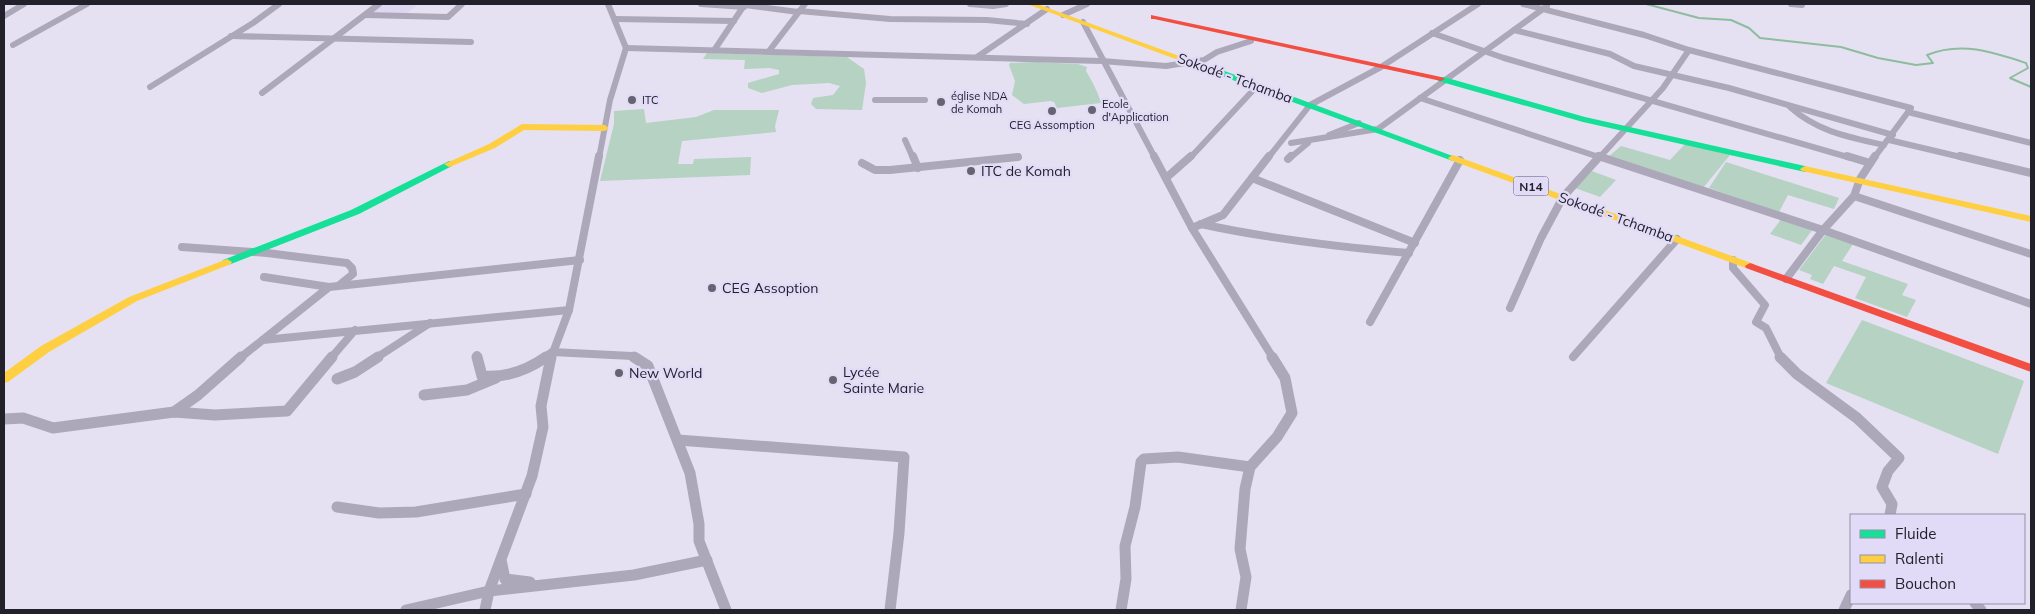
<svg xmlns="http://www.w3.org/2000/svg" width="2035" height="614" viewBox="0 0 2035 614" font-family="Mulish,sans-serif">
  <rect width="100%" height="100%" fill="#e5e1f2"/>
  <path fill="#ddd7f2" d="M383,4H419L406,14L371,13Z"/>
  <g fill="#b5d2c2">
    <path d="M707,53L847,57L864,69L866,83L862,110L816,109L811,104L813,98L833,95L840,86L829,83L792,85L762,93L748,88V83L779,74V70L769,68L744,69L745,60L703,59Z"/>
    <path d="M1036,62L1078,64L1087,67L1086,71C1092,81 1098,92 1101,103L1057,108L1054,102L1050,101L1024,104L1012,95L1015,81L1009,65L1010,63Z"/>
    <path d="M644,109L646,123L696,117L714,110H779L775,126L776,132L682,141L678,164H693L694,159L751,157L750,175L600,181L614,124V111Z"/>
    <path d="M1686,143L1730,155L1703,188L1608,157L1621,146L1670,160Z"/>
    <path d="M1726,162L1839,198L1834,209L1788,195L1779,212L1709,188Z"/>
    <path d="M1592,171L1616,180L1600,197L1575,188Z"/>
    <path d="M1782,218L1813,229L1801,245L1770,234Z"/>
    <path d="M1826,234L1853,244L1842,261L1908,284L1902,295L1916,300L1907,317L1855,298L1866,277L1834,266L1823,284L1810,279L1812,275L1799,270Z"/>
    <path d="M1862,320L2024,381L1998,454L1826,383Z"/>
  </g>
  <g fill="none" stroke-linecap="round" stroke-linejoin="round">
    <path stroke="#8dbd9d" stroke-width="2" d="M1646,4L1699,18L1731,20L1749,28L1760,38L1841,47L1878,58L1916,65L1933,63L1927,55C1961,41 1993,52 2026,63L2028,68L2010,78L2031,87"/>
    <g stroke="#aca8b9" stroke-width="6">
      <path d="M701,4L744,7"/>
      <path d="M970,4L993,6L1006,4"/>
      <path d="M1523,4L1644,35L1689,50L1663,88L1599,158"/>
      <path d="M1791,4L1802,5"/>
      <path d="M745,5L798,12"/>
      <path d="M799,11L890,19L987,20L1027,24"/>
      <path d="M365,15L448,17L462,4"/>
      <path d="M1063,15L1087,4"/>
      <path d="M4,16L24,4"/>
      <path d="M615,19L734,21"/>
      <path d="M1083,22L1155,158"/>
      <path d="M1514,30L1610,54L1634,66L1729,88L1893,135"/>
      <path d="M1432,33L1504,58L1851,158"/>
      <path d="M231,36L471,42"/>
      <path d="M13,45L87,4"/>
      <path d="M626,48L1102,61L1166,66L1204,60L1217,52L1251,41"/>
      <path d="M715,49L745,4"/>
      <path d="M1689,50L1911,108L1874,158"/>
      <path d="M769,51L805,4"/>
      <path d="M977,57L1047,9"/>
      <path d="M150,87L253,23L279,4"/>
      <path d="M262,93L379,4"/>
      <path d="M1420,98L1602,158"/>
      <path d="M875,100H925"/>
      <path d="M1790,107C1818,132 1849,137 1884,145"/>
      <path d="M1908,112L2031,143"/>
      <path d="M1329,135L1359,123"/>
      <path d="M905,140L913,158"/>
      <path d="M1889,140L1965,158"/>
      <path d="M1291,143L1378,129L1547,6"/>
      <path d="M599,158L610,100L626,48L608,4"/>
      <path d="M1011,158L1018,157"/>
      <path d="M1190,158L1257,86"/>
      <path d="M1268,158L1310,105L1381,67L1478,4"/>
      <path d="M1290,158L1308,143"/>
    </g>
    <g stroke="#aca8b9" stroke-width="8">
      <path d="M913,156L918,168"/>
      <path d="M1154,156L1192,228L1273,358"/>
      <path d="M1598,156L1823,230L2031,304"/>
      <path d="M1847,156L1870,163"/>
      <path d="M1960,156L2031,173"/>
      <path d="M1288,159L1291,156"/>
      <path d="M862,163L875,170H890L1018,157"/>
      <path d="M1166,178L1191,156"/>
      <path d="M1252,178L1415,243"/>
      <path d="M1854,196L2031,254"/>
      <path d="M1201,224C1270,239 1339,247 1409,253"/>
      <path d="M1192,228L1223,215L1269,156"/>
      <path d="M182,247L267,253L347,263L352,268L353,274L338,286"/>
      <path d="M1733,260V268L1765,305L1756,322L1766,328L1781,358"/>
      <path d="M264,277L329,287"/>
      <path d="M1786,279L1823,230L1854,196L1860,179L1875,156"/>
      <path d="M1510,308L1541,238L1563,197L1600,156"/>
      <path d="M1370,322L1460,160"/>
      <path d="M263,340L569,310"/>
      <path d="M477,355L478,358"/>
      <path d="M1573,357L1677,239"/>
      <path d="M240,358L329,287L580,260"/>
      <path d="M331,358L355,330"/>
      <path d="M376,358L430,323"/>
      <path d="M544,358L552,352L632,356L636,358"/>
      <path d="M551,358L569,310L599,156"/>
    </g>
    <g stroke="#aca8b9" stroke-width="11">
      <path d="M477,357L482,376C506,378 526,371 546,357"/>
      <path d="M634,357L648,366L690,473L699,524V541L726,610"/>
      <path d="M1780,357L1797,374L1857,418L1899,458L1888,471L1882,487L1892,504L1890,515"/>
      <path d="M337,379L355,372L378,357"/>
      <path d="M424,395L467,390L496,378"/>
      <path d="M174,412L198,395L241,357"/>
      <path d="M4,419L23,418L53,428L174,412L215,415L287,411L332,357"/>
      <path d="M678,440L904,457L899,533L890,610"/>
      <path d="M337,507L379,513L416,512L526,494"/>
      <path d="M501,560L505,579L530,582"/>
      <path d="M1975,603L1981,610"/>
      <path d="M406,610L489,591L634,575L707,560"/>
      <path d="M485,610L489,591L532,476L543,427L541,406L551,357"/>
      <path d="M1121,610L1126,579L1125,546L1135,507L1141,462L1144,459L1178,457L1250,467"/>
      <path d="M1241,610L1246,577L1240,549L1245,489L1250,467L1277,437L1292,413L1285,378L1272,357"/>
      <path d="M1844,610L1851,595"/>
    </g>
    <g fill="#16e098" fill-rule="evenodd">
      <path d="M1216,70H1222L1458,158L1453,161L1450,160L1216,74Z"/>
      <path d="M1438,77H1444L1585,117L1805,166L1810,169L1805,172L1583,122L1438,81Z"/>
      <path d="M449,161L452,162V166L359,214L231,264L227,265L222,262L223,260L351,210Z"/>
    </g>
    <g fill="#ffcf43" fill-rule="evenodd">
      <path d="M1027,4H1037L1223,72L1216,74Z"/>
      <path d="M522,124L605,125L609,128L605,131L524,130L495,148L452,166L449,167L444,164L489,144Z"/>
      <path d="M1453,155L1754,264L1755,266L1754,268H1746L1450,160L1448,158Z"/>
      <path d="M1805,166L2031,216V222L1802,171L1800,169Z"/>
      <path d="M227,259L232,262L231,264L137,301L49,352L8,382L4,383V373L41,346L129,297Z"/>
    </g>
    <g fill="#f24e42" fill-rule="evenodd">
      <path d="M1151,15L1441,77L1445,79L1441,81L1154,19H1151Z"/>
      <path d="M1750,263L2031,364V372L1746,268L1745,266Z"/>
    </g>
  </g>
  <g fill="#666470" stroke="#e1dbf8" stroke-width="2">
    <circle cx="632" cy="100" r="5"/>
    <circle cx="941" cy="102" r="5"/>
    <circle cx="1092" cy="110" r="5"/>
    <circle cx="1052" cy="111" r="5"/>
    <circle cx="971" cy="171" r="5"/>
    <circle cx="712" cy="288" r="5"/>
    <circle cx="619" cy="373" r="5"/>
    <circle cx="833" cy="380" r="5"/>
  </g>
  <g text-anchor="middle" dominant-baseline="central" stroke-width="4.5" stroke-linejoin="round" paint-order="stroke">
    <g font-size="11" fill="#22202a" stroke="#e1dbf8" text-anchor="start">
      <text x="951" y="96">église NDA<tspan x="951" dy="13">de Komah</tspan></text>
      <text x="642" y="100">ITC</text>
      <text x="1102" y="104">Ecole<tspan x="1102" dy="13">d'Application</tspan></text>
      <text x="1052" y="125" text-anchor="middle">CEG Assomption</text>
    </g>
    <rect fill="#e1dbf8" stroke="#5b5868" stroke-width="1" x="1513.5" y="176.5" width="35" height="19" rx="4"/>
    <g font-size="12" font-weight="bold" fill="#22202a">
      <text x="1531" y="186">N14</text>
    </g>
    <g font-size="14" fill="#22202a" stroke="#e1dbf8">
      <text transform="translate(1235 78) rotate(20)">Sokodé - Tchamba</text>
      <text transform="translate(1616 217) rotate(20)">Sokodé - Tchamba</text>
    </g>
    <g font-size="14" fill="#22202a" stroke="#e1dbf8" text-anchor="start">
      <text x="981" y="171">ITC de Komah</text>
      <text x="722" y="288">CEG Assoption</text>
      <text x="843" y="372">Lycée<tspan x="843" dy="16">Sainte Marie</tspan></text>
      <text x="629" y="373">New World</text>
    </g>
  </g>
  <rect width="2035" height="614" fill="none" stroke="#22202a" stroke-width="10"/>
  <rect x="1850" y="514" width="175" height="90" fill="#e1dbf8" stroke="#9590a6"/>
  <rect x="1860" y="530" width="25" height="8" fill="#16e098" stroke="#9590a6"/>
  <text x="1895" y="539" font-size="15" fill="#22202a">Fluide</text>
  <rect x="1860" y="555" width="25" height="8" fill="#ffcf43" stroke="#9590a6"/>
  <text x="1895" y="564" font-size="15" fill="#22202a">Ralenti</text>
  <rect x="1860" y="580" width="25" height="8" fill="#f24e42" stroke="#9590a6"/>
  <text x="1895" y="589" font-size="15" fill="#22202a">Bouchon</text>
</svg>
